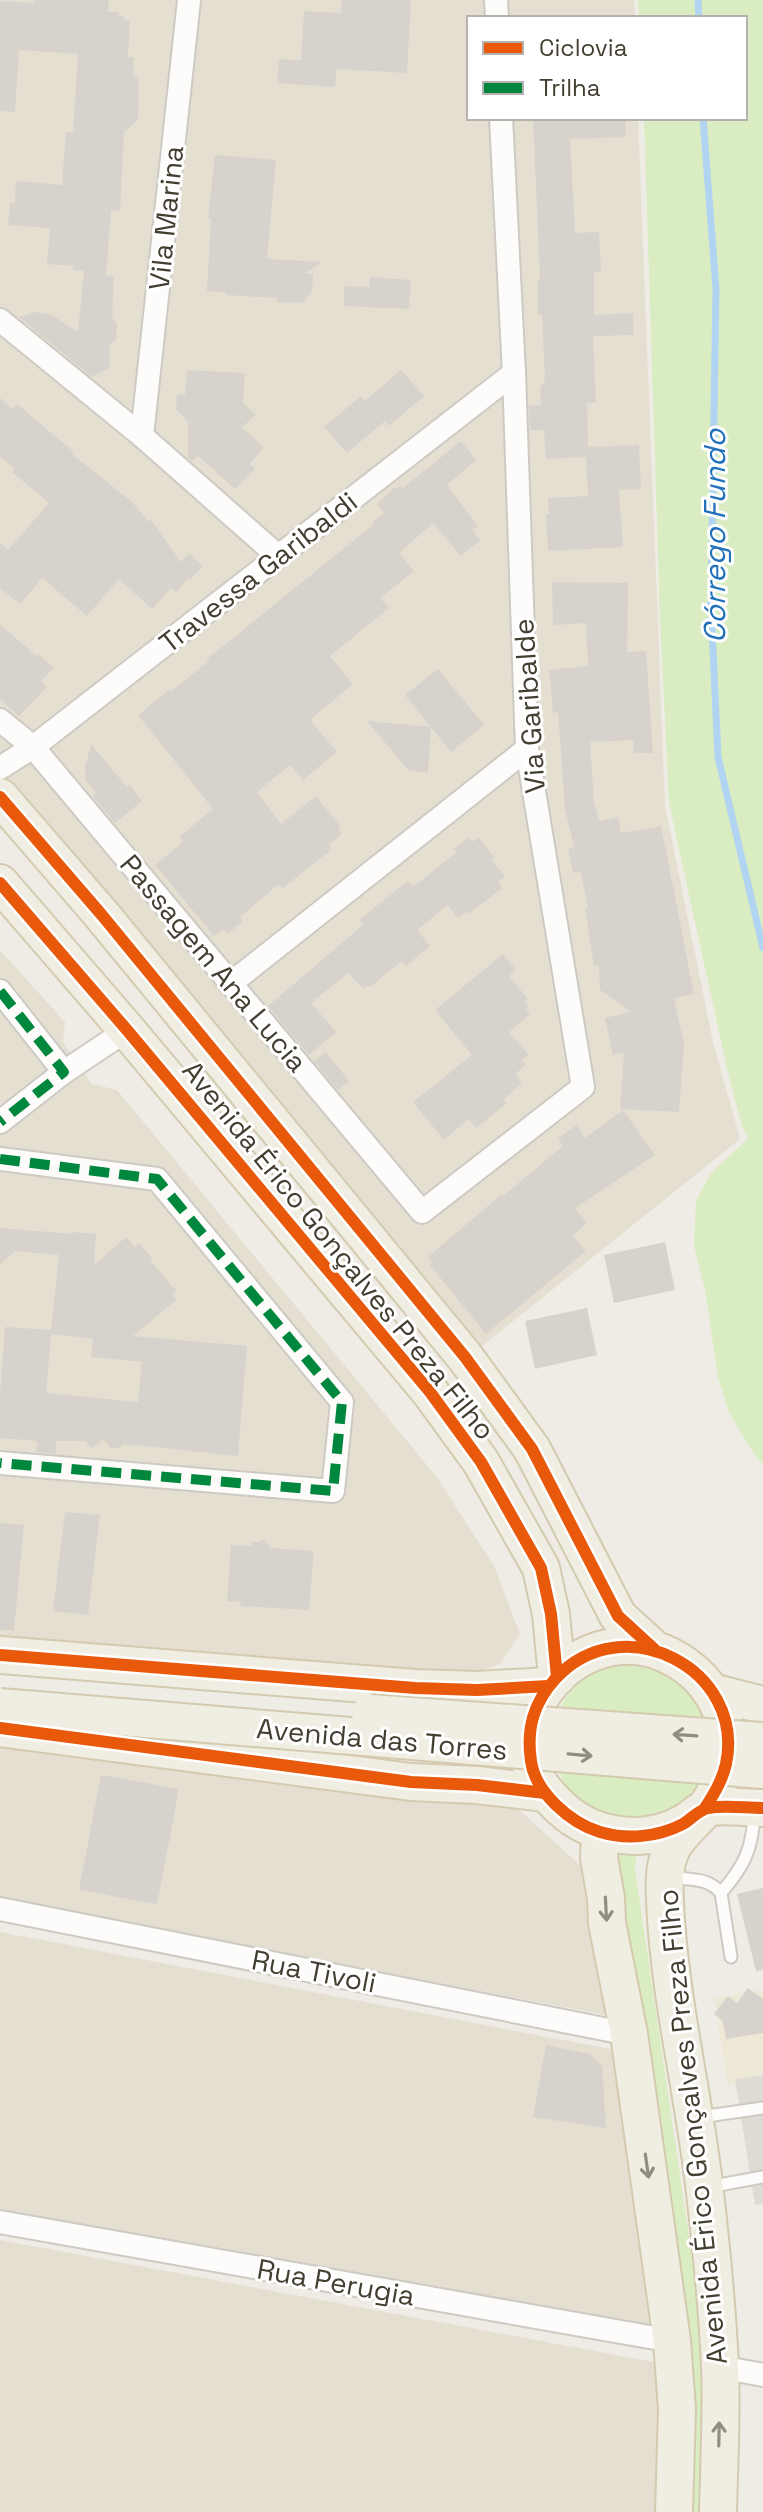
<svg xmlns="http://www.w3.org/2000/svg" width="763" height="2512" viewBox="0 0 763 2512" font-family="'Space Grotesk',sans-serif">
  <rect width="100%" height="100%" fill="#efece5"/>
  <g fill="#e4dfd1">
    <path d="M0,0H634L635,18H469V118H638L665,806L713,1042L740,1139L475,1352L200,1003L52,830L0,780Z"/>
    <path d="M0,950L65,1022L63,1042L92,1084L117,1090L436,1476L494,1566L520,1634L500,1664L452,1680L0,1637Z"/>
    <path d="M0,1744L506,1798L583,1868L606,2015L0,1899Z"/>
    <path d="M0,1932L615,2050L659,2328L0,2209Z"/>
    <path d="M0,2240L664,2364L665,2512H0Z"/>
  </g>
  <path fill="#eee8d6" d="M763,1990V2080L728,2086L714,1998Z"/>
  <g fill="#daecc1">
    <path d="M638,0H763V1464L756,1457L729,1413L718,1377L705,1290L694,1246L696,1201L711,1173L748,1139L742,1126L728,1073L669,803L660,617L644,118H745V18H639Z"/>
    <path d="M624,1661H648L706,1702L704,1787L663,1819L615,1822L581,1804L566,1787L556,1766L555,1720L565,1699L577,1685L594,1672Z"/>
    <path d="M617,1846L641,1850L636,1857L635,1869L707,2359L705,2512H684L614,1867Z"/>
  </g>
  <path fill="#dedbd5" d="M763,2075V2204L755,2205L735,2079Z"/>
  <g fill="none" stroke-linecap="round" stroke-linejoin="round">
    <g stroke="#b0d4f2" stroke-width="7">
      <path d="M698,0L699,18"/>
      <path d="M703,118L716,289L711,606L718,757L763,948"/>
    </g>
  </g>
  <g fill="#d7d3cc" fill-rule="evenodd">
    <path d="M35,0H109L108,12H119V16H124V20L130,21L128,57L134,58L133,77H139L138,120L124,132L120,211L111,210L106,275L114,276L112,318L117,323L116,340L110,344L109,368L92,377L19,317L36,312L50,314L78,332L84,271L73,270V266L47,264L50,228L8,225L10,203H15L16,181L62,185L66,132L73,133L78,54L19,50L15,112L0,111V1L35,3Z"/>
    <path d="M342,0H411L407,73L337,69L335,87L277,83L279,59L301,60L304,11L341,13Z"/>
    <path d="M533,118H625L626,137L570,139L575,233L599,232L601,271L594,272V315L633,313L634,335L593,336L596,403H587L588,447L639,445L641,489L619,490L623,547L548,551L546,514H549L548,498L588,496L586,457L546,459L544,430H530L529,406L541,405L540,388L545,380L542,315H538V279H540Z"/>
    <path d="M215,155L276,160L267,259L322,262L305,273L313,274L312,292L302,303L277,302V298L226,295V292L207,291L211,219L208,218Z"/>
    <path d="M370,277L411,280L409,309L344,306V286L369,287Z"/>
    <path d="M187,370L245,373L243,403L256,415L242,427L264,447L250,464L255,469L235,489L198,456L192,461L188,458V422L176,409L177,394L185,395Z"/>
    <path d="M401,370L424,396L389,426L385,421L347,453L324,427L361,396L365,401Z"/>
    <path d="M0,398L13,409L17,404L74,452L72,454L132,502L149,522L151,520L181,562L189,553L203,566L190,580L188,578L176,592L171,588L152,609L119,579L87,616L42,578L20,604L0,588V543L8,550L49,503L12,472L15,469L0,457Z"/>
    <path d="M461,441L476,460L447,485L478,526L472,530L480,540L461,556L433,523L399,553L414,571L380,598L389,608L330,656L353,684L310,720L337,752L303,780L290,765L257,792L281,824L316,796L341,827L338,830L342,834L328,845L332,849L282,889L279,884L240,917L243,921L228,934L223,929L214,936L155,865L183,842L179,837L213,809L138,715L169,690L170,692L209,661L207,659L374,524L373,522L384,513L377,504L395,487L396,489L400,485L403,488Z"/>
    <path d="M552,582L628,583L627,652L646,651L653,753H634L633,740L590,742L594,801L599,821L618,817L621,833L661,826L694,994L674,998L684,1044L679,1112L620,1109L624,1053L613,1055L605,1018L631,1012L600,990L599,965L594,966L585,908H588L581,872L573,873L568,849L574,847L565,808L558,712L553,713L549,670L588,666L586,623L553,625Z"/>
    <path d="M0,624L36,656L38,654L54,668L41,681L47,687L19,716L0,699Z"/>
    <path d="M438,669L484,725L451,752L405,695Z"/>
    <path d="M367,721L431,727L428,773L408,770Z"/>
    <path d="M91,744L127,787L130,785L142,801L115,823L93,796L96,793L85,779V768Z"/>
    <path d="M468,837L472,842L478,837L494,857L491,859L505,876L498,882L502,888L469,914L466,911L458,918L448,905L417,930L430,946L406,966L402,961L370,987L368,985L364,989L348,973L311,1003L336,1032L309,1055L268,1006L364,924L360,919L408,881L413,887L457,852L454,849Z"/>
    <path d="M503,954L516,970L509,976L528,999L525,1002L529,1006L526,1009L530,1014L509,1032L529,1055L522,1060L526,1065L515,1074L522,1083L504,1099L507,1103L476,1128L469,1119L444,1140L413,1102L472,1055L435,1010Z"/>
    <path d="M326,1052L349,1081L338,1090L314,1061Z"/>
    <path d="M623,1110L655,1155L575,1208L587,1223L573,1235L586,1251L486,1334L430,1265L432,1262L428,1257L502,1194L503,1196L563,1146L558,1138L577,1125L585,1138Z"/>
    <path d="M0,1228L73,1234V1232L96,1234L94,1265L126,1237L135,1247L139,1243L152,1258L150,1260L176,1291L172,1294L176,1300L133,1336L247,1346L238,1456L124,1444L118,1448H111L103,1439L91,1449L86,1441H56V1454L36,1452L37,1441L0,1438V1396L5,1327L51,1330L59,1255L15,1251L0,1264ZM51,1334L93,1339L91,1357L142,1362L138,1402L46,1393Z"/>
    <path d="M665,1242L675,1290L614,1303L604,1255Z"/>
    <path d="M587,1308L597,1355L535,1369L525,1321Z"/>
    <path d="M65,1512L100,1515L88,1615L53,1611Z"/>
    <path d="M0,1523L24,1525L14,1630H0Z"/>
    <path d="M263,1539L271,1548L314,1551L309,1610L240,1606L241,1602L227,1601L231,1545L251,1546V1542H259Z"/>
    <path d="M101,1775L179,1789L157,1904L79,1890Z"/>
    <path d="M763,1888V1970L756,1971L737,1894Z"/>
    <path d="M748,1988L763,1999V2033L726,2039L723,2021L714,2014L728,1996L737,2003Z"/>
    <path d="M546,2045L590,2054L602,2066L606,2128L533,2117Z"/>
  </g>
  <g fill="none" stroke-linecap="round" stroke-linejoin="round">
    <defs>
      <g id="service">
        <path d="M669,1877C689,1880 708,1877 721,1893L731,1957"/>
        <path d="M721,1893C744,1866 753,1849 754,1812"/>
        <path d="M700,2117L763,2108"/>
        <path d="M708,2187L763,2177"/>
      </g>
      <g id="minor">
        <path d="M496,0L497,18"/>
        <path d="M0,320L142,436L278,556"/>
        <path d="M142,436L189,0"/>
        <path d="M0,720L33,747L422,1212L583,1087L527,749L514,373L501,118"/>
        <path d="M0,768L33,747L514,373"/>
        <path d="M230,984L527,749"/>
        <path d="M0,991L64,1072"/>
        <path d="M0,1122L64,1072L127,1030"/>
        <path d="M0,1159L157,1179L342,1402L333,1491L0,1463"/>
        <path d="M0,1909L629,2034"/>
        <path d="M0,2222L672,2341"/>
        <path d="M720,2367L763,2375"/>
      </g>
      <g id="primary">
        <path d="M0,797L101,914L465,1357L532,1449L618,1616L654,1649"/>
        <path d="M0,883L127,1030L430,1392L481,1462L541,1568L551,1614L557,1677"/>
        <path d="M0,1655L415,1688L477,1690L548,1686"/>
        <path d="M711,1692L763,1705"/>
        <path d="M0,1728L411,1782L477,1785L545,1793"/>
        <path d="M600,1832L599,1858L606,1898L607,1923L629,2034L672,2341L677,2409L674,2512"/>
        <path d="M718,2512C719,2463 722,2414 720,2365C717,2305 711,2244 704,2184C693,2090 669,1996 665,1901C664,1882 664,1863 673,1846C681,1832 695,1822 705,1809C724,1782 732,1749 723,1717C708,1669 656,1637 608,1648C557,1658 513,1716 532,1769C538,1785 549,1797 561,1808C593,1838 645,1845 684,1823C692,1819 699,1810 707,1808C724,1804 746,1808 763,1808"/>
      </g>
    </defs>
    <use href="#service" stroke="#cccac3" stroke-width="15"/>
    <use href="#minor" stroke="#cccac3" stroke-width="26"/>
    <use href="#primary" stroke="#d4cab0" stroke-width="40"/>
    <use href="#service" stroke="#fdfcfb" stroke-width="11"/>
    <use href="#minor" stroke="#fdfcfb" stroke-width="22"/>
    <use href="#primary" stroke="#f0ede2" stroke-width="36"/>
    <defs>
      <g id="primary-bridge">
        <path d="M0,1707L763,1770"/>
        <path d="M370,1713L763,1741"/>
      </g>
    </defs>
    <use href="#primary-bridge" stroke="#d4cab0" stroke-width="40" stroke-linecap="butt"/>
    <use href="#primary-bridge" stroke="#f0ede2" stroke-width="36"/>
    <g stroke="#00873e" stroke-width="10" stroke-dasharray="20 10" stroke-linecap="butt">
      <path d="M0,991L64,1072L0,1122"/>
      <path d="M0,1159L157,1179L342,1402L333,1491L0,1463"/>
    </g>
    <defs>
      <g id="cycleway">
        <path d="M0,797L101,914L465,1357L532,1449L618,1616L654,1649"/>
        <path d="M0,883L127,1030L430,1392L481,1462L541,1568L551,1614L557,1677"/>
        <path d="M0,1655L415,1688L477,1690L548,1686"/>
        <path d="M0,1728L411,1782L477,1785L545,1793"/>
        <path d="M705,1808C714,1794 722,1781 726,1764C746,1669 623,1606 556,1678C534,1702 526,1728 531,1761C535,1792 570,1823 600,1832C627,1840 658,1837 683,1824C691,1819 699,1810 708,1808C726,1805 745,1808 763,1808"/>
      </g>
    </defs>
    <use href="#cycleway" stroke="#fff" stroke-width="17"/>
    <use href="#cycleway" stroke="#e8590c" stroke-width="12"/>
  </g>
  <defs><path id="oneway-shaft" d="M-6 0H5M1.5-3L5.5 0L1.5 3" fill="none" stroke-width="1.6" stroke-linecap="round" stroke-linejoin="round" transform="scale(2)"/></defs>
  <g stroke="#918d81">
    <use href="#oneway-shaft" transform="translate(685 1735) rotate(-176)"/>
    <use href="#oneway-shaft" transform="translate(580 1755) rotate(5)"/>
    <use href="#oneway-shaft" transform="translate(606 1909) rotate(87)"/>
    <use href="#oneway-shaft" transform="translate(647 2166) rotate(82)"/>
    <use href="#oneway-shaft" transform="translate(719 2434) rotate(-89)"/>
  </g>
  <g text-anchor="middle" dominant-baseline="central" stroke-width="6" stroke-linejoin="round" paint-order="stroke">
    <g font-size="28" fill="#443e31" stroke="#fff">
      <text transform="translate(166 218) rotate(-84)">Vila Marina</text>
      <text transform="translate(258 572) rotate(-38)">Travessa Garibaldi</text>
      <text transform="translate(529 706) rotate(-94)">Via Garibalde</text>
      <text transform="translate(214 963) rotate(50)">Passagem Ana Lucia</text>
      <text transform="translate(339 1250) rotate(51)">Avenida Érico Gonçalves Preza Filho</text>
      <text transform="translate(382 1739) rotate(5)">Avenida das Torres</text>
      <text transform="translate(314 1971) rotate(11)">Rua Tivoli</text>
      <text transform="translate(692 2127) rotate(-96)">Avenida Érico Gonçalves Preza Filho</text>
      <text transform="translate(336 2282) rotate(10)">Rua Perugia</text>
    </g>
    <g font-size="30" font-style="italic" fill="#2171ba" stroke="#fff">
      <text transform="translate(714 536) rotate(-90)">Córrego Fundo</text>
    </g>
  </g>
  <rect x="467" y="16" width="280" height="104" fill="#ffffff" stroke="#b4b2ad" stroke-width="2"/>
  <rect x="483" y="42" width="40" height="12" fill="#e8590c" stroke="#b4b2ad" stroke-width="2"/>
  <text x="539" y="56" font-size="24" fill="#443e31">Ciclovia</text>
  <rect x="483" y="82" width="40" height="12" fill="#00873e" stroke="#b4b2ad" stroke-width="2"/>
  <text x="539" y="96" font-size="24" fill="#443e31">Trilha</text>
</svg>
